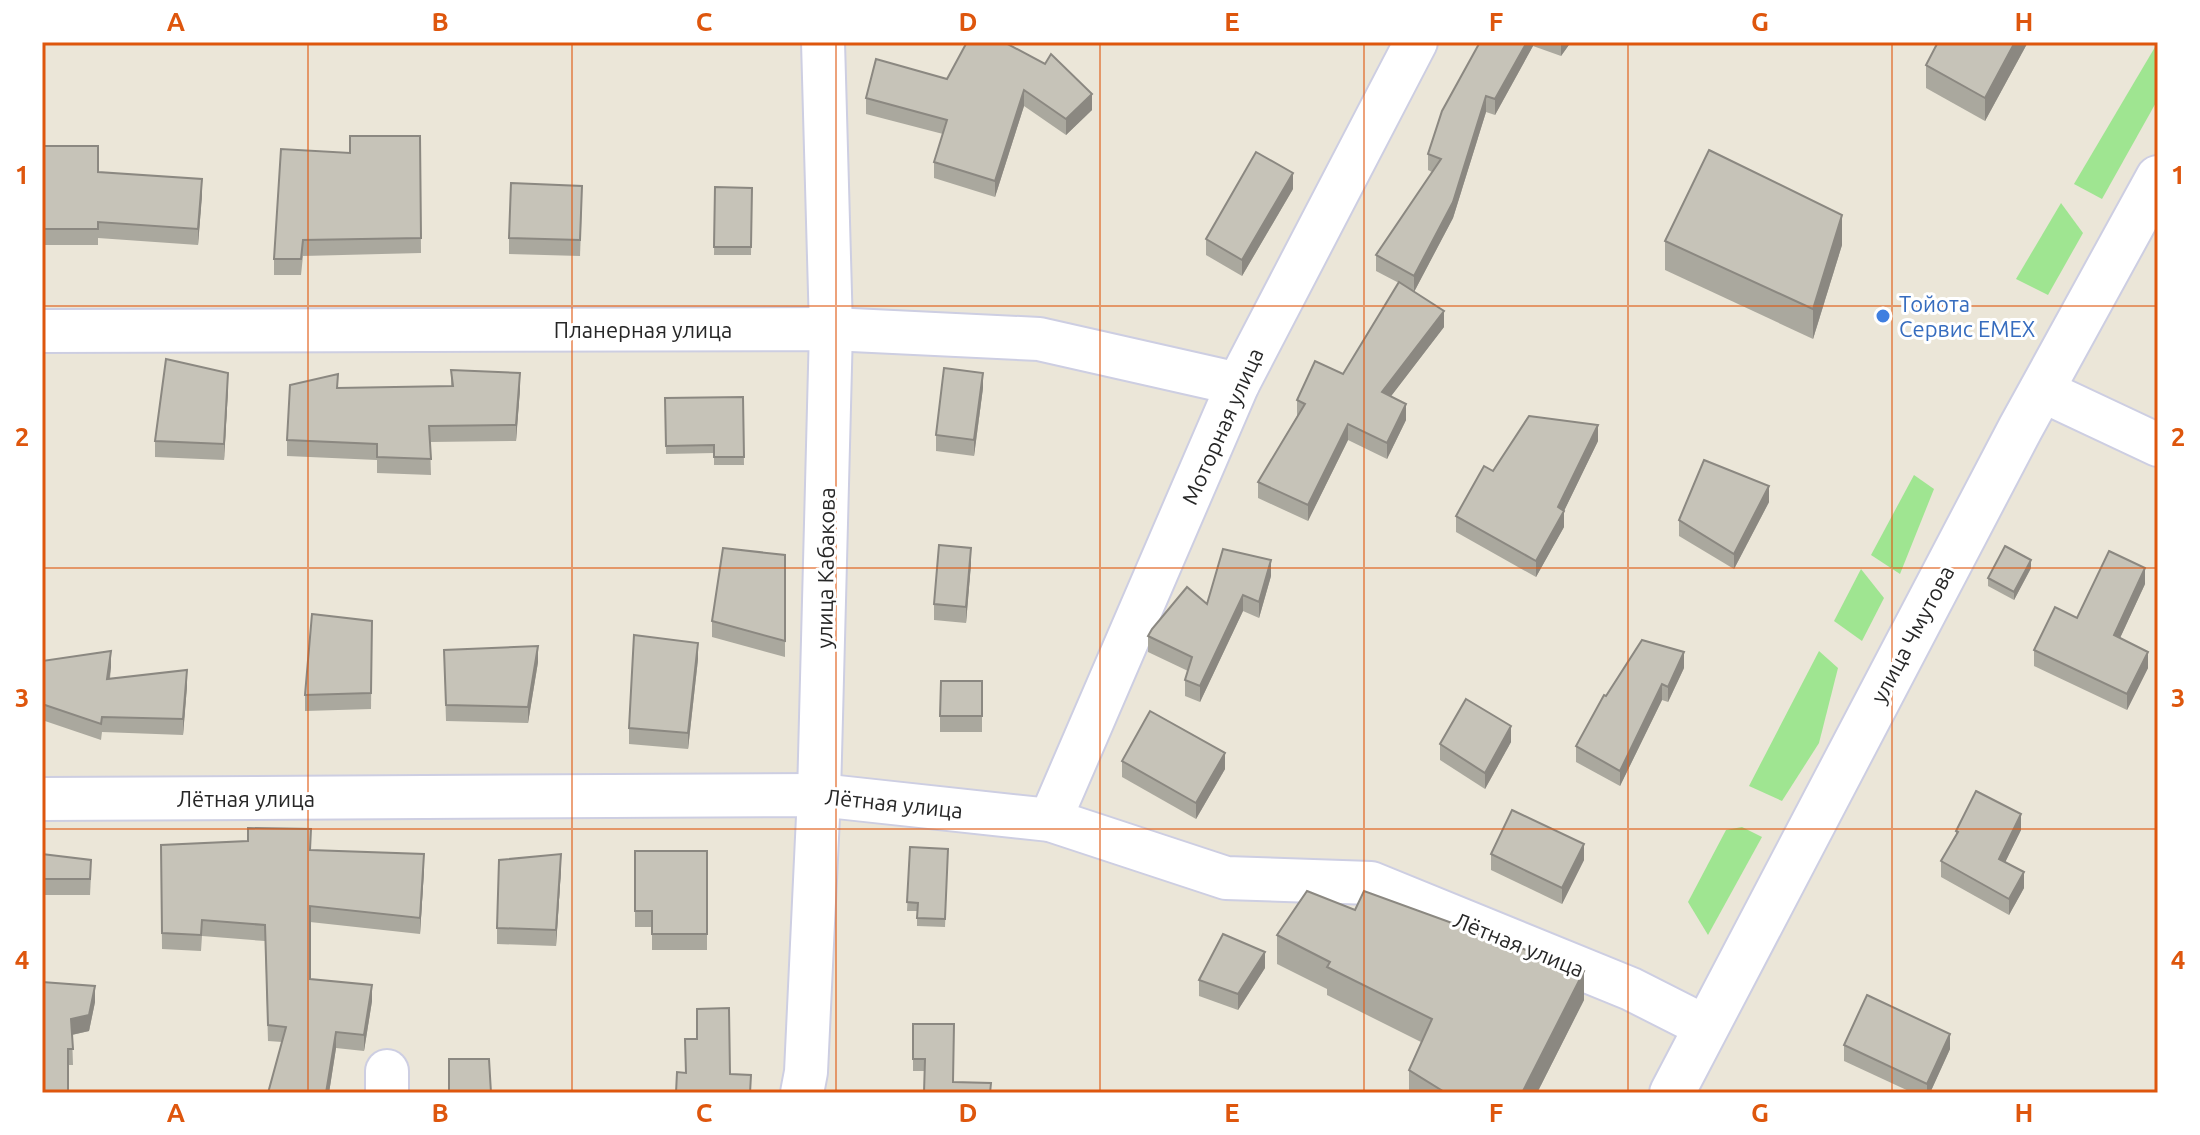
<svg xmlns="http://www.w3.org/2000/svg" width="2200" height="1135" viewBox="0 0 2200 1135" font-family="Ubuntu,sans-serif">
  <rect width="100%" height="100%" fill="#ebe6d8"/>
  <g fill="#9fe591">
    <path d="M2158,42V99L2102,199L2074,184Z"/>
    <path d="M2061,203L2083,233L2048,295L2016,279Z"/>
    <path d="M1914,475L1934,489L1900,574L1871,555Z"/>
    <path d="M1861,569L1884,598L1862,641L1834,621Z"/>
    <path d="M1819,651L1838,668L1819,743L1782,801L1749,786Z"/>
    <path d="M1742,827L1762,837L1708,935L1688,902L1726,830Z"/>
  </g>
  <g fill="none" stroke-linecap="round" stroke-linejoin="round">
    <defs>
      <g id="minor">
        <path d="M42,331L831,329L1039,339L1238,384"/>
        <path d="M2041,390L2158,445"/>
        <path d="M42,799L819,795L1050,820L1226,878L1371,883L1631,989L1706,1027"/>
        <path d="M1050,820L1238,384L1416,42"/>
        <path d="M387,1071V1093"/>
        <path d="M802,1093L806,1072L819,795L831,329L823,42"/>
      </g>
      <path id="secondary" d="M1672,1093L2020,429L2158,178"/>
    </defs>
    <use href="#minor" stroke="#cdcee2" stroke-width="46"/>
    <use href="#secondary" stroke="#cdcee2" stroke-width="48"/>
    <use href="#minor" stroke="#fff" stroke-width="42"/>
    <use href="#secondary" stroke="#fff" stroke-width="44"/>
  </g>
  <g fill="#aaa89e">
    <path d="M967,42L1092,110L1066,135L1024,106L995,197L934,178V162L943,134L866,114V98L947,79Z"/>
    <path d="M1480,42H1571L1561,56L1533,46L1495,115L1486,112L1453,218L1414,292L1444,327L1391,396L1406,420L1387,459L1348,440L1308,521L1258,498V482L1297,416V400L1343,374L1399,283L1376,271V255L1432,172L1428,170V154Z"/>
    <path d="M1938,42H2028L1985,121L1926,88V65Z"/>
    <path d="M420,136L421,253L303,256L301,275H274V259L350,153Z"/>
    <path d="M42,146L98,172L202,195L198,245L98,238V245H42Z"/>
    <path d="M715,187L752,188L751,255H714Z"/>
    <path d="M1293,189L1242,276L1206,255V239Z"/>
    <path d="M582,202L580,256L509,254V238Z"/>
    <path d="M1665,241L1842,245L1813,339L1665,270Z"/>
    <path d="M451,370L520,389L516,441L430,442L431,475L377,473V460L287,456V440L338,388L451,386Z"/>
    <path d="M983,388L974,456L936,451V435Z"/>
    <path d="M228,389L224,460L155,457V441Z"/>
    <path d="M743,397L744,465H714V453L666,454L665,398Z"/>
    <path d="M1598,441L1564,511V527L1536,577L1456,532V516L1493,471Z"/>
    <path d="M1769,502L1734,569L1679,536V520Z"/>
    <path d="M785,555V657L712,637V621Z"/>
    <path d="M971,564L966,623L934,620V604Z"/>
    <path d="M2031,568L2014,600L1988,586V578Z"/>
    <path d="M1271,576L1259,618L1243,611L1200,702L1185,696V680L1188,671L1148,652V636L1207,604Z"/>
    <path d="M2145,584L2120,638L2148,668L2127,710L2034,666V650L2077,618Z"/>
    <path d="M372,621L371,709L305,711V695Z"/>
    <path d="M444,650L538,662L528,723L446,721Z"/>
    <path d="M698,659L688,749L629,744V728Z"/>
    <path d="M42,661L111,667L110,679L187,686L183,735L102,732L101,740L42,720Z"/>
    <path d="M1684,668L1668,702L1662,700L1620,786L1576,762V746L1606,696Z"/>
    <path d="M982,681V732H940V716Z"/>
    <path d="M1511,742L1485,789L1440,760V744Z"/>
    <path d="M1122,761L1225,769L1196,819L1122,777Z"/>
    <path d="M2021,830L2005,862L2024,888L2009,915L1941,877V861L1956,835V831Z"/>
    <path d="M161,845L424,870L420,934L310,922V979L372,1001L364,1051L336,1048L329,1093H268L282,1042L268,1041L265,941L202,936L201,951L162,949Z"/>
    <path d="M910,847L948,849L945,927L917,926V911H907Z"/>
    <path d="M635,851H707V950H652V927H635Z"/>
    <path d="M42,854L91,876L90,895H42Z"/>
    <path d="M1491,854L1584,860L1562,904L1491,870Z"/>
    <path d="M561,870L556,946L497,944V928Z"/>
    <path d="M1355,910L1584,1000L1537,1093H1409V1070L1421,1042L1327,995V989L1277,964V935Z"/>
    <path d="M1265,968L1238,1010L1199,996V980Z"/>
    <path d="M42,982L95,1002L89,1031L72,1035L73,1065H68Z"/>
    <path d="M913,1024H954L924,1093L925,1071H913Z"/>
    <path d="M1844,1045L1950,1049L1930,1093H1913L1844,1061Z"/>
  </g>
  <g fill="#8b8881">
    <path d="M1527,42H1533V46L1495,115V99Z"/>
    <path d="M1561,42H1571L1561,56Z"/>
    <path d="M2015,42H2028L1985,121V98Z"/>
    <path d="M1024,90V106L995,197V181Z"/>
    <path d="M1092,94V110L1066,135V119Z"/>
    <path d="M1486,96V112L1453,218L1414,292V276Z"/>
    <path d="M1293,173V189L1242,276V260Z"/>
    <path d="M202,179V195L198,245V229Z"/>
    <path d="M1842,215V245L1813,339V309Z"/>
    <path d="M1444,311V327L1382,408V392Z"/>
    <path d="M228,373V389L224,460V444Z"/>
    <path d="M520,373V389L516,441V425Z"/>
    <path d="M983,373V388L974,456V440Z"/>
    <path d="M1406,404V420L1387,459V443Z"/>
    <path d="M1348,424V440L1308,521V505Z"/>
    <path d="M1598,425V441L1564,511V527L1536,577V561L1558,507Z"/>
    <path d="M1769,486V502L1734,569V554Z"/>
    <path d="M971,548V564L966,623V607Z"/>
    <path d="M1271,560V576L1259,618V602Z"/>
    <path d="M2031,560V568L2014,600V592Z"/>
    <path d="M2145,568V584L2114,651V635Z"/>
    <path d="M1243,595V611L1200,702V686Z"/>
    <path d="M698,643V659L688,749V733Z"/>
    <path d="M538,646V662L528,723V707Z"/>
    <path d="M111,651V667L107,695V679Z"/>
    <path d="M1684,652V668L1668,702V687Z"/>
    <path d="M2148,652V668L2127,710V694Z"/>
    <path d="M187,670V686L183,735V719Z"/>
    <path d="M1662,684V700L1620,786V771Z"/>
    <path d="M1511,726V742L1485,789V773Z"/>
    <path d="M1225,753V769L1196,819V803Z"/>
    <path d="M2021,814V830L1999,875V859Z"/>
    <path d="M1584,844V860L1562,904V888Z"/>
    <path d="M424,854V870L420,934V918Z"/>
    <path d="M561,854V870L556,946V930Z"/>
    <path d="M2024,872V888L2009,915V899Z"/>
    <path d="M1265,952V968L1238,1010V994Z"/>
    <path d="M1584,971V1000L1537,1093H1522Z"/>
    <path d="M372,985V1001L364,1051V1035Z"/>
    <path d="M95,986V1002L89,1031L71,1035V1019Z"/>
    <path d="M336,1032V1048L329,1093H326Z"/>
    <path d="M1950,1034V1049L1930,1093H1927V1084Z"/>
  </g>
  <g fill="#c6c3b8" stroke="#8b8881" stroke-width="2">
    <path d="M967,42H1004L1045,64L1051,54L1092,94L1066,119L1024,90L995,181L934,162L947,120L866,98L876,59L947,79Z"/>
    <path d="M1480,42H1527L1495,99L1486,96L1453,202L1414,276L1376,255L1441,159L1428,154L1442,111Z"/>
    <path d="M1938,42H2015L1985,98L1926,65Z"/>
    <path d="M350,136H420L421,238L303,240L301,259H274L281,149L350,153Z"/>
    <path d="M42,146H98V172L202,179L198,229L98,222V229H42Z"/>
    <path d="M1709,150L1842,215L1813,309L1665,241Z"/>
    <path d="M1256,152L1293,173L1242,260L1206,239Z"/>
    <path d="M511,183L582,186L580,240L509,238Z"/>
    <path d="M715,187L752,188L751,247H714Z"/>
    <path d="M1399,282L1444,311L1382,392L1406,404L1387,443L1348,424L1308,505L1258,482L1305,404L1297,400L1315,361L1343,374Z"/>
    <path d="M166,359L228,373L224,444L155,441Z"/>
    <path d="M944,368L983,373L974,440L936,435Z"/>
    <path d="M451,370L520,373L516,425L429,426L431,459L377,457V444L287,440L290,385L338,374L337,388L453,386Z"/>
    <path d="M743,397L744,457H714V445L666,446L665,398Z"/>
    <path d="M1529,416L1598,425L1558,507L1564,511L1536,561L1456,516L1484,466L1493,471Z"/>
    <path d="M1704,460L1769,486L1734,554L1679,520Z"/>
    <path d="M939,545L971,548L966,607L934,604Z"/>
    <path d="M2005,546L2031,560L2014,592L1988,578Z"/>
    <path d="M723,548L785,555V641L712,621Z"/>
    <path d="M1223,549L1271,560L1259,602L1243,595L1200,686L1185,680L1192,657L1148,636L1152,629L1187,587L1207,604Z"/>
    <path d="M2109,551L2145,568L2114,635L2148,652L2127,694L2034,650L2055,607L2077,618Z"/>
    <path d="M312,614L372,621L371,693L305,695Z"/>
    <path d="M634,635L698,643L688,733L629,728Z"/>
    <path d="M1642,640L1684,652L1668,687L1662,684L1620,771L1576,746L1604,695L1606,696Z"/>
    <path d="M538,646L528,707L446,705L444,650Z"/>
    <path d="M111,651L107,679L187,670L183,719L102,717L101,724L42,704V661Z"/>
    <path d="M941,681H982V716H940Z"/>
    <path d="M1466,699L1511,726L1485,773L1440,744Z"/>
    <path d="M1150,711L1225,753L1196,803L1122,761Z"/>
    <path d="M1976,791L2021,814L1999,859L2024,872L2009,899L1941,861L1958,832L1956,831Z"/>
    <path d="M1512,810L1584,844L1562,888L1491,854Z"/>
    <path d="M248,828L311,829L310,850L424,854L420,918L310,906V979L372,985L364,1035L336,1032L326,1093H268L286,1027L268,1025L265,925L202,920L201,935L162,933L161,845L248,841Z"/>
    <path d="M910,847L948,849L945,919L917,918L918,903L907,902Z"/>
    <path d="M635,851H707V934H652V911H635Z"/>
    <path d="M42,854L91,860L90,879H42Z"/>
    <path d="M561,854L556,930L497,928L499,860Z"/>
    <path d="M1307,891L1355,910L1364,891L1584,971L1522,1093H1446L1409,1070L1432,1019L1327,967L1330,962L1277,935Z"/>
    <path d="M1223,934L1265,952L1238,994L1199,980Z"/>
    <path d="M42,982L95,986L89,1015L71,1019L73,1049H68V1093H42Z"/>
    <path d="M1867,995L1950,1034L1927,1084L1844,1045Z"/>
    <path d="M729,1008L730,1074L751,1075L750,1093H676L677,1072L686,1073L685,1039H697V1009Z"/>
    <path d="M913,1024H954L953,1082L991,1083L990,1093H924L925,1059H913Z"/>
    <path d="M449,1059H489L491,1093H449Z"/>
  </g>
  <path fill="none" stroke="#de560d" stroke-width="2" stroke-opacity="0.55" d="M308,42V1093M572,42V1093M836,42V1093M1100,42V1093M1364,42V1093M1628,42V1093M1892,42V1093M42,306H2158M42,568H2158M42,829H2158"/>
  <circle fill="#3f7fe0" stroke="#fff" stroke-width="3" cx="1883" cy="316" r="8"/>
  <g text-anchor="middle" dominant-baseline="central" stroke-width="6" stroke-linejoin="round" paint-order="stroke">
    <g font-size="22" fill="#366cbe" stroke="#fff" text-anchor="start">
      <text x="1899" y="303">Тойота<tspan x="1899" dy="25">Сервис EMEX</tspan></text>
    </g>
    <g font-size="22" fill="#272727" stroke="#fff">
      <text x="643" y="329">Планерная улица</text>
      <text transform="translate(1222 426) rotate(-66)">Моторная улица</text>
      <text transform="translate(825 568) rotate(-89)">улица Кабакова</text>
      <text transform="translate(1912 634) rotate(-62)">улица Чмутова</text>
      <text x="246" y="798">Лётная улица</text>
      <text transform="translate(894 803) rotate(6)">Лётная улица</text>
      <text transform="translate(1519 944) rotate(22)">Лётная улица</text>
    </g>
  </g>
  <rect width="2200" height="1135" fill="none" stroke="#ffffff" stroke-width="88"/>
  <rect x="44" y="44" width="2112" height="1047" fill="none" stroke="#de560d" stroke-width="3"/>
  <g font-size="26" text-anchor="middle" font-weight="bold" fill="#de560d">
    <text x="176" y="31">A</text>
    <text x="440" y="31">B</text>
    <text x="704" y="31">C</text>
    <text x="968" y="31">D</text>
    <text x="1232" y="31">E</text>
    <text x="1496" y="31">F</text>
    <text x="1760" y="31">G</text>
    <text x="2024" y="31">H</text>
    <text x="22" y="184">1</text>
    <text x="2178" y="184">1</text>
    <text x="22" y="446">2</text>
    <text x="2178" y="446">2</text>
    <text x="22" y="707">3</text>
    <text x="2178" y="707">3</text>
    <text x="22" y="969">4</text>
    <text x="2178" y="969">4</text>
    <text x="176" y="1122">A</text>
    <text x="440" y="1122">B</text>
    <text x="704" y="1122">C</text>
    <text x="968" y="1122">D</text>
    <text x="1232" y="1122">E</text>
    <text x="1496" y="1122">F</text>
    <text x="1760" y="1122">G</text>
    <text x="2024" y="1122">H</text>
  </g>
</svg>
